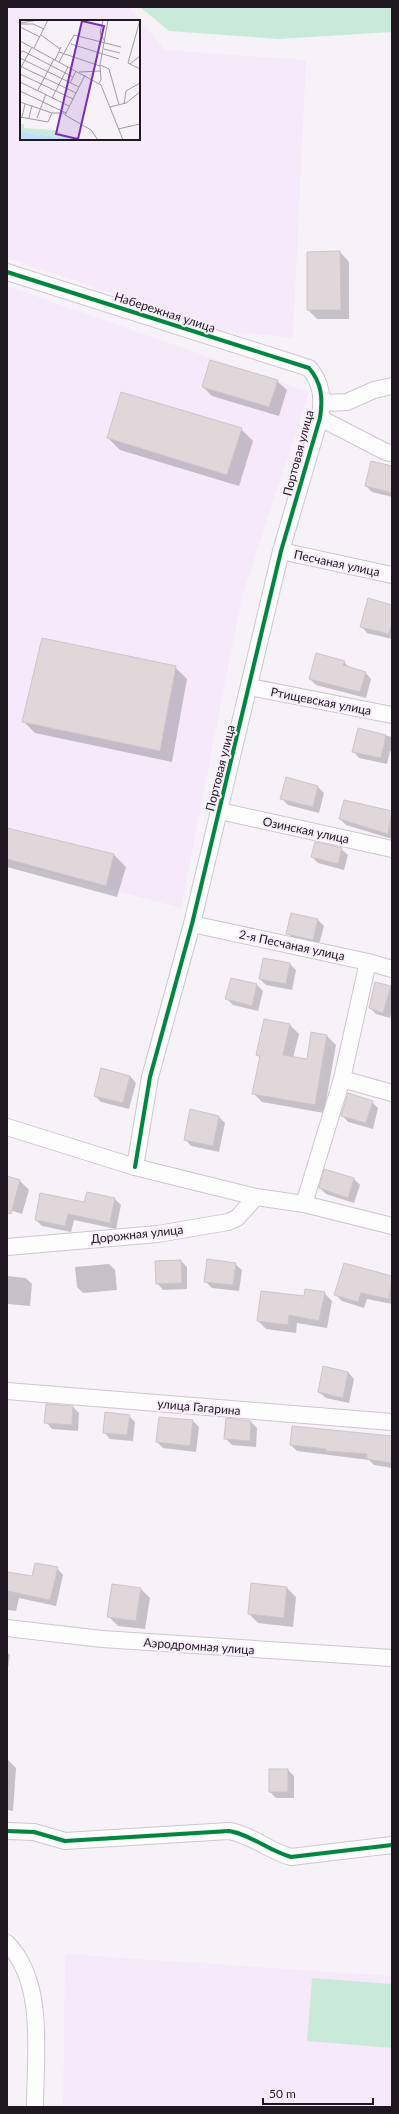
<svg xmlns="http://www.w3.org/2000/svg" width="399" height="2114" viewBox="0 0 399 2114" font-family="Lato,sans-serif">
  <rect width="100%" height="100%" fill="#f7f2f8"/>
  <g fill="#f6eafa" fill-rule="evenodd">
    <path d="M7,7H129L165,50L306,60L293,338L225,331L7,258ZM21,21H139V139H21Z"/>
    <path d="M7,286L309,392L242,597L181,908L7,862Z"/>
    <path d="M65,1954L392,1976V2107H63Z"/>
  </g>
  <g fill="#caead9">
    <path d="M140,7H392V32L279,39L169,31Z"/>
    <path d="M312,1978L392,1984V2048L307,2041Z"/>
  </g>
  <g fill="#0003">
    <path d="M340,252L349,262V319H317L308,310Z"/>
    <path d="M277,381L287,390L279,416L212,396L203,387Z"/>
    <path d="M241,429L253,441L239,486L120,450L108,438Z"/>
    <path d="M392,468V497L372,492L366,486Z"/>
    <path d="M392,606V639L367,633L361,626Z"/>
    <path d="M344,662L350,668L365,672L371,679L366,698L316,685L310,679Z"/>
    <path d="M175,667L187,679L172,762L35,733L23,721Z"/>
    <path d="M359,729L392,737V752L390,751L387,764L359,758L353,751Z"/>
    <path d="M318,787L324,793L319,813L288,805L282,799Z"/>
    <path d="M345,801L392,812V839L346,825L340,819Z"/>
    <path d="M7,829L114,855L126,867L117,897L7,867Z"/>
    <path d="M341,849L348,855L344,870L318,863L312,857Z"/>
    <path d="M318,920L324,926L319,945L294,939L287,933Z"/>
    <path d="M290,964L296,970L292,990L266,985L260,979Z"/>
    <path d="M257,985L263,991L258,1011L233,1005L227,999Z"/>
    <path d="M390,987L392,989V1009L390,1018L376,1014L370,1008Z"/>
    <path d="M264,1020L290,1025L299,1034L293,1058L307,1060L327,1036L336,1045L324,1113L262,1102L253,1093L261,1059L257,1055Z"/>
    <path d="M130,1076L136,1083L129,1109L101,1102L95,1096Z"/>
    <path d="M372,1102L378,1108L373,1129L348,1122L342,1115Z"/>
    <path d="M219,1117L225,1123L219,1152L191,1146L185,1139Z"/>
    <path d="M7,1177L19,1180L29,1190L22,1214L7,1209Z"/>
    <path d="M354,1179L360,1185L354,1203L326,1194L320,1188Z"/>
    <path d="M87,1193L115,1199L121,1205L116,1229L74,1220L71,1232L42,1226L36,1220L85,1204Z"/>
    <path d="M181,1261L187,1267V1289L163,1290L157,1283Z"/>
    <path d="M109,1264L115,1270L117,1290L83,1293L77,1287L75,1267Z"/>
    <path d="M235,1264L242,1270L239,1291L212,1288L205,1281Z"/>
    <path d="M345,1265L392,1277V1304L367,1299L364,1308L342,1301L336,1295Z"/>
    <path d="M7,1276L26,1278L32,1284L30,1306L7,1304Z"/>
    <path d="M324,1293L332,1301L327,1328L297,1323L296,1333L266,1329L258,1321L305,1297Z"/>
    <path d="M348,1372L354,1379L349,1403L326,1398L319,1392Z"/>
    <path d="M73,1407L79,1413L78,1431L52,1429L46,1422Z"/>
    <path d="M129,1416L135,1422L133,1441L110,1439L104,1432Z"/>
    <path d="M193,1421L199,1427L196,1452L163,1448L157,1442Z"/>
    <path d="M251,1422L257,1428L256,1447L232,1445L225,1438Z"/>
    <path d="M392,1437V1468L374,1465L369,1460L297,1451L291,1445Z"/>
    <path d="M57,1568L63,1575L56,1606L19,1598L16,1611L7,1610V1573L33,1577Z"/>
    <path d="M287,1588L296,1597L293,1627L258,1623L249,1614Z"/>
    <path d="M141,1589L150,1598L145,1629L118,1626L108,1616Z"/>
    <path d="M7,1652L10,1655L7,1674Z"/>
    <path d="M7,1759L16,1768L13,1811L7,1810Z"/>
    <path d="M288,1770L294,1776V1798H276L270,1792Z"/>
  </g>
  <g fill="#dfd7da" stroke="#cdc5c8">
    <path d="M340,251L341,310H307V252Z"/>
    <path d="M210,360L278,380L269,407L202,387Z"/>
    <path d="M121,392L242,428L227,475L107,438Z"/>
    <path d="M371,461L392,466V493L365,486Z"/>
    <path d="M368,598L392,605V622L389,634L360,627Z"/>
    <path d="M42,638L176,666L160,751L22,722Z"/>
    <path d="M316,653L345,661L343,665L366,672L360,692L309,679Z"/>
    <path d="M358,728L386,735L381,758L352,752Z"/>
    <path d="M286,777L318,786L313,807L280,799Z"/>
    <path d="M344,800L392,811L388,834L339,819Z"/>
    <path d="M7,828L114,854L106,886L7,859Z"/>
    <path d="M315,842L342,848L338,864L311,857Z"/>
    <path d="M291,913L318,919L313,940L286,934Z"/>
    <path d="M263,958L290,963L286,984L259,979Z"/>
    <path d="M231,978L257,984L252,1006L225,999Z"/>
    <path d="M375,982L391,986L383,1013L369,1008Z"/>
    <path d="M264,1019L290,1024L283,1055L307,1059L311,1032L327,1035L315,1105L252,1094L260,1056L256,1055Z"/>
    <path d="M101,1068L130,1076L123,1103L94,1096Z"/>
    <path d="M348,1093L373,1101L366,1123L341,1116Z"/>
    <path d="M190,1109L219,1116L213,1146L184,1140Z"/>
    <path d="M324,1169L354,1178L348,1198L319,1188Z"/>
    <path d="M7,1176L20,1180L11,1214L7,1213Z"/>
    <path d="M87,1192L115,1198L110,1223L68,1214L65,1226L35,1220L40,1193L84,1202Z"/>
    <path d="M207,1259L236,1263L233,1285L204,1282Z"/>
    <path d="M181,1260L182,1283L156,1284L155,1261Z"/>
    <path d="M344,1263L392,1276L389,1299L361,1293L358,1302L334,1295Z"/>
    <path d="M305,1289L325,1292L319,1321L289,1315L288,1325L257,1321L261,1291L304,1296Z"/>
    <path d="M323,1366L348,1372L343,1398L318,1392Z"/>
    <path d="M46,1404L73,1406L72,1425L44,1423Z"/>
    <path d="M105,1412L130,1415L127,1435L103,1433Z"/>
    <path d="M159,1417L193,1420L190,1446L156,1442Z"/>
    <path d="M226,1418L251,1421L250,1441L224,1439Z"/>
    <path d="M292,1426L392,1436V1463L367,1459V1454L326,1451V1449L290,1445Z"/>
    <path d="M35,1563L58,1567L50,1600L7,1591V1572L32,1576Z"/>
    <path d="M251,1583L287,1587L284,1618L248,1614Z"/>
    <path d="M112,1584L141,1588L136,1621L107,1617Z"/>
    <rect x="269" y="1769" width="19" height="23"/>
  </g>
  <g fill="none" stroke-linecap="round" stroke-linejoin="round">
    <defs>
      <g id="minor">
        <path d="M7,272L309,368C322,383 323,399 320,418L281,551L192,924L150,1077L135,1167"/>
        <path d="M322,403L347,402L374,390L392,386"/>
        <path d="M320,418L386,452L392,453"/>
        <path d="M281,551L392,575"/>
        <path d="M250,687L392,715"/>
        <path d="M220,811L392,849"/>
        <path d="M192,924L368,962L392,969"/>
        <path d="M342,1079L392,1093"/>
        <path d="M7,1127L135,1167L256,1197L304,1204L392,1226"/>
        <path d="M304,1204L342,1079L368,962"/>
        <path d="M7,1247L158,1234L228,1222L237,1218L256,1197"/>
        <path d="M7,1391L392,1422"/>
        <path d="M7,1628L102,1639L392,1658"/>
        <path d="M7,1831L34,1832L65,1841L229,1831C250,1834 269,1851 291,1857L392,1845"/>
        <path d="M7,1943C46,1983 35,2055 35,2107"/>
      </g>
    </defs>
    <use href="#minor" stroke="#cdc7ce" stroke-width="18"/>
    <use href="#minor" stroke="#fefdfe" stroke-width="16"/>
    <defs>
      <g id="cycleway">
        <path d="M7,272L309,368C322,383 323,399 320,418L281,551L192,924L150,1077L135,1167"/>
        <path d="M7,1831L34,1832L65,1841L229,1831C250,1834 269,1851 291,1857L392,1845"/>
      </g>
    </defs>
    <use href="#cycleway" stroke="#f9eefc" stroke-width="6"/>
    <use href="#cycleway" stroke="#00873e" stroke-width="4"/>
  </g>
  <g text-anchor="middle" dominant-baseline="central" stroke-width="4" stroke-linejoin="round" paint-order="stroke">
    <g font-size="12" fill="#1f1820" stroke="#f9eefc">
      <text transform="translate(165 312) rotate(18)">Набережная улица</text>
      <text transform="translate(298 453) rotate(-75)">Портовая улица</text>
      <text transform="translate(337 563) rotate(12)">Песчаная улица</text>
      <text transform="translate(321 701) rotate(11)">Ртищевская улица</text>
      <text transform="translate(220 768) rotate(-76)">Портовая улица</text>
      <text transform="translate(306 830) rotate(12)">Озинская улица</text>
      <text transform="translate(292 945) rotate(12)">2-я Песчаная улица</text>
      <text transform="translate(137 1234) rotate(-6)">Дорожная улица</text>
      <text transform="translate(199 1407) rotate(5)">улица Гагарина</text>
      <text transform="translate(199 1646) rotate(4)">Аэродромная улица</text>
    </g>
  </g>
  <g transform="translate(20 20)">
    <rect width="120" height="120" fill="#f7f2f8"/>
    <path d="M0,104H4V108L35,110L52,119L0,112Z" fill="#caead9"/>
    <path d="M0,112L52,119L58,120H0Z" fill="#c0ddfc"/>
    <path fill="none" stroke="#a19ba2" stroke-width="1" d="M83,0L80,13L85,22M120,0L108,43L120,49M0,3L18,0M0,4H13L24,9M0,7L20,17M21,15L40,29M0,21L81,65L103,120M51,24L99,39M14,28L28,0M84,29L100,33M39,32L80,46M0,33L3,31L53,57M0,38L59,67M35,40L41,27M39,42L54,15L101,27M110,44L120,36M80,45L89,49L99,85M0,46L56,73M0,49L12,27M59,52L81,51M0,54L53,79M65,55L45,95L71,110L78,120M0,62L49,86M50,63L56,51M79,63L81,60L80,45L88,0M18,70L34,39M0,71L46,93M32,78L48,47M0,82L32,93H45M104,84L106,71L120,63M90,87L106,83L120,72M0,97L28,102L32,93M2,97L5,84M9,98L12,85M17,98L26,74M98,109L120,104"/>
    <path fill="#7b2cbf" fill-opacity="0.15" stroke="#7b2cbf" stroke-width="2" d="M62,1L84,6L58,119L36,114Z"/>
    <rect width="120" height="120" fill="none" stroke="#1f1820" stroke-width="2"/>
  </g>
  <rect width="399" height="2114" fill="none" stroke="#1f1820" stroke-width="16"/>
  <path d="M263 2098v6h110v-6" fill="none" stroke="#1f1820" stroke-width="2"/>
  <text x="269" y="2098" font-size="12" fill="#1f1820" stroke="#f9eefc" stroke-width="3" paint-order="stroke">50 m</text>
</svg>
